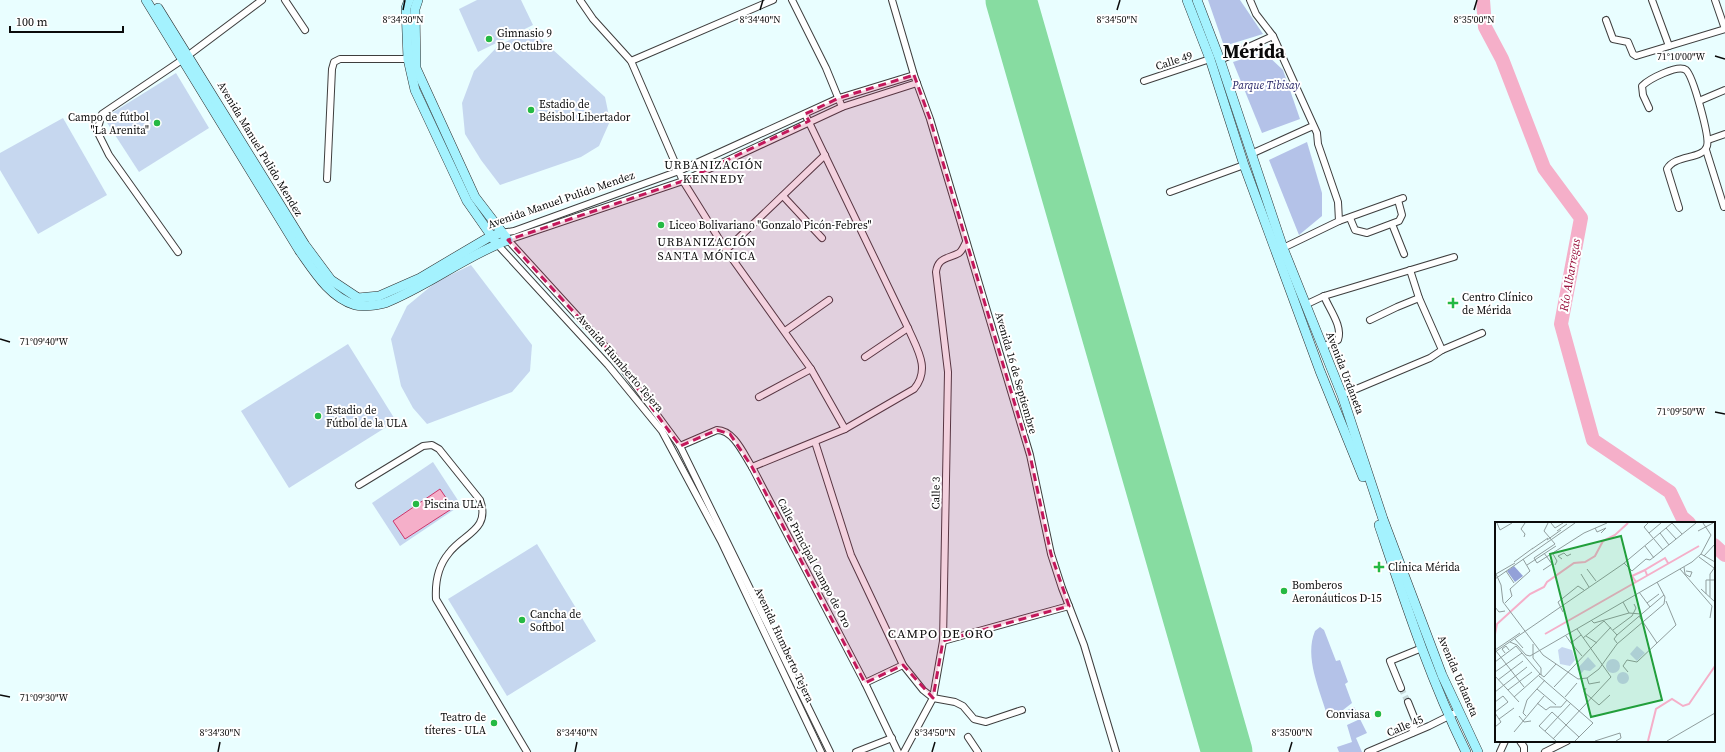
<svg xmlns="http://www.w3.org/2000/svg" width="1725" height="752" viewBox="0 0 1725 752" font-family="'Source Serif 4',serif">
  <rect width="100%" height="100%" fill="#e9feff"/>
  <g fill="#b4c2e8">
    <path d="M1208,0H1240L1263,34L1224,46Z"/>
    <path d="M1264,52L1283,70L1300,119L1262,133L1233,62Z"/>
    <path d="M1307,142L1322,193V216L1299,235L1269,160Z"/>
    <path d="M1320,627L1324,630L1336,661L1340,660L1348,682L1345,684L1352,703L1343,710L1327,715C1320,690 1304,657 1315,631Z"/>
    <path d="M1354,707L1358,714L1346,720L1343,712Z"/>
    <path d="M1360,719L1367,733L1356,738L1362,752H1339L1337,747L1352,742L1347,725Z"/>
  </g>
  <g fill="#c6d7ef">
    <path d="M477,0H521L533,25L478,52L459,9Z"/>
    <path d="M530,29L605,97L610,121L599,146L581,157L500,185L481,160L465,134L462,103L474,71L498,46Z"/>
    <path d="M176,73L209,128L139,172L104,118Z"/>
    <path d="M63,118L107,195L38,234L0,170V153Z"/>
    <path d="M471,265L532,345L530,371L512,392L427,424L413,408L401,386L391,339L407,306L436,282Z"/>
    <path d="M348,344L396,421L289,488L241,411Z"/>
    <path d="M433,462L461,505L400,546L372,503Z"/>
    <path d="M537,544L596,641L507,696L448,599Z"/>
  </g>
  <path fill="#f5afc9" stroke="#cc366b" d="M440,489L453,508L405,539L393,521Z"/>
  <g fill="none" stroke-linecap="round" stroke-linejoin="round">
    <g stroke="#f5afc9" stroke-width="14">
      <path d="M1483,0L1485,27L1502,59L1544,168L1581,218L1561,324L1593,440L1670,492L1682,517L1689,523"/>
      <path d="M1714,545L1725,555"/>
    </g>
    <path stroke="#87dca1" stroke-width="51" d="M1011,0L1227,752"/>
    <path stroke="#c8dada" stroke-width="6" stroke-dasharray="6 3" stroke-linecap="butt" d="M1401,688L1408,702"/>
    <defs>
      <g id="street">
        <path d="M285,0L305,30"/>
        <path d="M580,0L593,19L631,61L683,181L726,250L811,369L845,429"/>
        <path d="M792,0L826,68L842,107"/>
        <path d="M892,0L914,75L930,119L1030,455L1051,554L1062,588L1084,645L1116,752"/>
        <path d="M1250,0L1256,14L1273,36L1317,133L1318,144L1338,202L1339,221L1283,248"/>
        <path d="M1652,0L1669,46"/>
        <path d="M1715,0L1725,29"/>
        <path d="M1606,20L1613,39L1628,42L1633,54L1636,56L1725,29"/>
        <path d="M1220,60L1273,36"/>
        <path d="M631,61L773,0"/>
        <path d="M1144,81L1210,59"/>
        <path d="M1699,101L1725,90"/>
        <path d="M1649,108L1643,95L1642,86C1649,79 1678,64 1686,70C1693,76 1710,137 1707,146C1703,160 1675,154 1667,169L1679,208"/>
        <path d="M1708,140L1725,134"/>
        <path d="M1706,150L1724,207"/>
        <path d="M1251,154L1313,126"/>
        <path d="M327,179L332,69L334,62L340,59H408"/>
        <path d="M1170,192L1244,165"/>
        <path d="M783,196L822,238"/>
        <path d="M1350,218L1355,230L1367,233L1399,221L1402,215L1398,200"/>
        <path d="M1339,221L1403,198"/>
        <path d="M1392,224L1404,254"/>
        <path d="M501,233L514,231L679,171L839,98L914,75"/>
        <path d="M497,244L608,365L662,431L721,541L821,752"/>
        <path d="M726,250L825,155"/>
        <path d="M178,252L109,155L97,131L102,114L182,60L262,0"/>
        <path d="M1410,270L1419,298L1442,350"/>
        <path d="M1305,305L1324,296L1454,257"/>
        <path d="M1370,320L1397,307L1419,298"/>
        <path d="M785,331L829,300"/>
        <path d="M1322,347L1338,340C1343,326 1329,309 1324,296"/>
        <path d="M865,357L908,328"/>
        <path d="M1342,395L1430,358L1442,350L1482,333"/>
        <path d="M759,397L811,369"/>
        <path d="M815,442L851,555L903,665L923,690L933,698L955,702L963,706L974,719L986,722L1022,710"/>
        <path d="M680,446L717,430C734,430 744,455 752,467L865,683L898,752"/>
        <path d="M752,467L845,429L914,389C931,369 917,349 908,328L805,114"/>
        <path d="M359,485L423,446L432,445L439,449L480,500C491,530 463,534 449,553C438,566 435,582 436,599L527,752"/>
        <path d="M943,641L1069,606"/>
        <path d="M865,683L903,665"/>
        <path d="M1401,688L1390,661L1422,648"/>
        <path d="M1408,702L1416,722L1412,733"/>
        <path d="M968,737L978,752"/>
        <path d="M1520,741L1524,747V752"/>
        <path d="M830,752L680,446L613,355L508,240L683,181L842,107L917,83"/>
        <path d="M856,752L892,738"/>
        <path d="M904,752L933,698L943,641L948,372L936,272C938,257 948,259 959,253C962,251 964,246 966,242"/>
        <path d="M1368,752L1429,726L1459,711"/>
        <path d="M1500,752L1505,741"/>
        <path d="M1545,752L1567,741"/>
      </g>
      <g id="secondary">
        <path d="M146,0L299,250C314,271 329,297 355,305C362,307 379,305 385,303C428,286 465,256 508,240L475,197L416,68L415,9L418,0"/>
        <path d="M409,0L406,8L408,59L415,90L467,201L495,241"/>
        <path d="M1187,0L1210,59L1244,165L1320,371L1363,477"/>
        <path d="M1197,0L1220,60L1283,248L1342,395L1383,519L1442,675L1478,752"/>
        <path d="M158,8L305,245L331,280L358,298L379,296L420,278L491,236L501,233"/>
        <path d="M1379,525C1405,602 1430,679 1466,752"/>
      </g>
    </defs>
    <use href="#street" stroke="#3e3e3e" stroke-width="8"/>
    <use href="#secondary" stroke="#2d2d2d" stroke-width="10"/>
    <use href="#street" stroke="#fff" stroke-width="6"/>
    <use href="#secondary" stroke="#a4f2fe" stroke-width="9"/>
  </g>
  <path fill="#c2185b" fill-opacity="0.2" stroke="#c2185b" stroke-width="3" stroke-dasharray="8 5" stroke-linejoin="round" d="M914,75L930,119L1030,455L1051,554L1069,606L943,641L933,698L903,665L865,683L752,467L730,434L717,430L680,446L613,355L508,240L683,181L809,121L805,114L839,98Z"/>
  <path fill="none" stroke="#0b0b0b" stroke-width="1.5" d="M403,10L405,0M760,10L763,0M1117,10L1120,0M1474,10L1477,0M1715,56L1725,59M0,339L10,342M1715,412L1725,414M0,695L10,697M218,752L220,742M575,752L577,742M932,752L935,742M1289,752L1292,742"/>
  <g fill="#25b943" stroke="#fff" stroke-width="1.5">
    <circle cx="489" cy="39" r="4"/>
    <circle cx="531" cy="110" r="4"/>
    <circle cx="157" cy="123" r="4"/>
    <circle cx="661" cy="225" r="4"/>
    <path d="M1451 297h4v4h4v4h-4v4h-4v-4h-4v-4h4z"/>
    <circle cx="318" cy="416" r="4"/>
    <circle cx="416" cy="504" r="4"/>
    <path d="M1377 561h4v4h4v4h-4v4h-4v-4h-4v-4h4z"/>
    <circle cx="1284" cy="591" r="4"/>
    <circle cx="522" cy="620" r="4"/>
    <circle cx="1378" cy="714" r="4"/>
    <circle cx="494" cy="723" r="4"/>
  </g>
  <g text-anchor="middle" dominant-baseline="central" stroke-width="4" stroke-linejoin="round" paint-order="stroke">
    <g font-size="11" fill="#0b0b0b" stroke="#fff" text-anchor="start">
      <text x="497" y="33">Gimnasio 9<tspan x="497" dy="13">De Octubre</tspan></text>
      <text x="539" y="104">Estadio de<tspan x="539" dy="13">Béisbol Libertador</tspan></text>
      <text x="149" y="117" text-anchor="end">Campo de fútbol<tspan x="149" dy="13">"La Arenita"</tspan></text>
      <text x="669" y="225">Liceo Bolivariano "Gonzalo Picón-Febres"</text>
      <text x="1462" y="297">Centro Clínico<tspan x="1462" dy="13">de Mérida</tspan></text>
      <text x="326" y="410">Estadio de<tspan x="326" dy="13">Fútbol de la ULA</tspan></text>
      <text x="424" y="504">Piscina ULA</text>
      <text x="1388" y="567">Clínica Mérida</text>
      <text x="1292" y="585">Bomberos<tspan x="1292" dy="13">Aeronáuticos D-15</tspan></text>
      <text x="530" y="614">Cancha de<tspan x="530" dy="13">Softbol</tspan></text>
      <text x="1370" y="714" text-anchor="end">Conviasa</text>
      <text x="486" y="717" text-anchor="end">Teatro de<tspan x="486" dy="13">títeres - ULA</tspan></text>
    </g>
    <g font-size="11" fill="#0b0b0b" stroke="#fff">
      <text transform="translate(1174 61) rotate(-18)">Calle 49</text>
      <text transform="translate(260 149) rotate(59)">Avenida Manuel Pulido Mendez</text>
      <text transform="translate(561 200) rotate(-19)">Avenida Manuel Pulido Mendez</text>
      <text transform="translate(620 363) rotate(49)">Avenida Humberto Tejera</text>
      <text transform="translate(1016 373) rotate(74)">Avenida 16 de Septiembre</text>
      <text transform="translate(1345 373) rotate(69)">Avenida Urdaneta</text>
      <text transform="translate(936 493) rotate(-89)">Calle 3</text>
      <text transform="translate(814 563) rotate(62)">Calle Principal Campo de Oro</text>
      <text transform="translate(784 645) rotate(65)">Avenida Humberto Tejera</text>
      <text transform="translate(1458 676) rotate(67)">Avenida Urdaneta</text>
      <text transform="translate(1405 726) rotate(-23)">Calle 45</text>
    </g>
    <g font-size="11" font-style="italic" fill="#1f1d61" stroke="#fff">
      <text x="1266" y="85">Parque Tibisay</text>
    </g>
    <g font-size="12" letter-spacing="1" fill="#0b0b0b" stroke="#fff">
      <text x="714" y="165">URBANIZACIÓN<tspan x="714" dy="14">KENNEDY</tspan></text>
      <text x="707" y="242">URBANIZACIÓN<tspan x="707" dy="14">SANTA MÓNICA</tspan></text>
    </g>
    <g font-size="12" font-style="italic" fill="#9a1640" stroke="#fff">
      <text transform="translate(1570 275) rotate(-80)">Río Albarregas</text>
    </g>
    <g font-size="13" letter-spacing="1" fill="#0b0b0b" stroke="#fff">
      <text x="941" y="633">CAMPO DE ORO</text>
    </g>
    <g font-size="19" font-weight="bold" fill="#0b0b0b" stroke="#fff">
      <text x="1254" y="51">Mérida</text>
    </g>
  </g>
  <g transform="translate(1495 522)">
    <rect width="220" height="220" fill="#e9feff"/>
    <path d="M19,44L28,54L20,60L12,49Z" fill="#93a1d8"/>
    <path d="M142,124L150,131L142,139L135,132ZM67,125L77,128L80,138L75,144L65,142L63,128ZM93,135L101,144L95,149L89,148L86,152L82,147ZM111 144a7 7 0 1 1 14 0a7 7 0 1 1-14 0ZM122 156a6 6 0 1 1 12 0a6 6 0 1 1-12 0Z" fill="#c6d7ef"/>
    <path fill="none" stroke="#f5afc9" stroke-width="2" d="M152,53L150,48L170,36L173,41M141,60L137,54L150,48M0,112L2,102L35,72L49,65L52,60L79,41L90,40L100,34L108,19L120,13L133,1M50,112L204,24M153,219L161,187L177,177L188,184L194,182L220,144"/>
    <path fill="none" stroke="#909d9d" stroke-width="1" d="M2,1L5,8L17,1M53,1L49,9L60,22M56,1L60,6L68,1M153,1L149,5L168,28M177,1L187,12M100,6L102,10L111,6L106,11M171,6L181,17M62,9L72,2M203,9L218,1M154,11L166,1M165,11L174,23M29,15L30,12L26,7L30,1M52,18L66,8M60,22L39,36L42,41L89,11L112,1M150,24L159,36M37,27L53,16M58,32L62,39L60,43M206,32L220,40M209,34L220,22M204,35L219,46M67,37L63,34L69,31L72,34L76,32M19,40L38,26M20,41L1,52L6,63L8,80L48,133L83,157L92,156L104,147L122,122L169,82L170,75L162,60M129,41L137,49L151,37L155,38L201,1M32,43L61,24M189,45L190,52L195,55L197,50L191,49M92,47L101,59M185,47L217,84L215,96M48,48L57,42L49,31M11,49L19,61M86,52L94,65M0,57L80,1M206,67L220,80M144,70L155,85M211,72V58H220M215,75V52L220,45M128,80L134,91M10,81L17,74L15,67L35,49L28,37M152,81L164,72M0,85L4,90L10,89M68,90L63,80L83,64L89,68M144,94L162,121M96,98L99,101L134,91L146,92M118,108L137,94L141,86L139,82M71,114L76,121L86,113M91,114L102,121M88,116L109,99L122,113M20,117L28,126M15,120L22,123L31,133L35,134L197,40L206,32L216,13L208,1M76,121L87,134M122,121L119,117L122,113L169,73M38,122V136L46,146V153M0,128L25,111M1,129L29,165M0,130L128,42L177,1M10,131L7,127L11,124L14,128M0,140L21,124L45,152M0,150L27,131M133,150L128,144L132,138L142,140L181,103L171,79M0,154L24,180M44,154L98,201L80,219M49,155L61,142M92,156L94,162L105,160M3,158L28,139M59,165L116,105M91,166L89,170L104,183L115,173M42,167L61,183M13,168L37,150M0,170L32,145M19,175L45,152L49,155M70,175L82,161M0,180L8,174L13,180L0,190M42,181L51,188L55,185H66L72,178M0,191L6,200L0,205M24,194L29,200L36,199M31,194L28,191L32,178L50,158M4,197L19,186M50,209L76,181M19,210L49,174M58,217L116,155L82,107M61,219L44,204L57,190L84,215M100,219L125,211L126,216L121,219M172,219L220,191"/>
    <path fill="#219f3b" fill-opacity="0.15" stroke="#219f3b" stroke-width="2" d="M126,14L167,178L96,195L55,32Z"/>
    <rect width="220" height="220" fill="none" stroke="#0b0b0b" stroke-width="2"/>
  </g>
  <g font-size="10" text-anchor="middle" fill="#0b0b0b" stroke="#fff" stroke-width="4" stroke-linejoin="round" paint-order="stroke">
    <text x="403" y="23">8°34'30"N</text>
    <text x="760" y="23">8°34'40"N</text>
    <text x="1117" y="23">8°34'50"N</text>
    <text x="1474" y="23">8°35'00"N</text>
    <text x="1681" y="60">71°10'00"W</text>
    <text x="44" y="345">71°09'40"W</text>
    <text x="1681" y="415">71°09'50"W</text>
    <text x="44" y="701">71°09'30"W</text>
    <text x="220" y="736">8°34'30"N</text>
    <text x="577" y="736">8°34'40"N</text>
    <text x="935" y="736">8°34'50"N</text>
    <text x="1292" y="736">8°35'00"N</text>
  </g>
  <path d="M10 26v6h113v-6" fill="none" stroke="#0b0b0b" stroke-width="2"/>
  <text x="16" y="26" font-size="12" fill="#0b0b0b" stroke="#ffffff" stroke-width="3" paint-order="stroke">100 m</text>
</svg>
